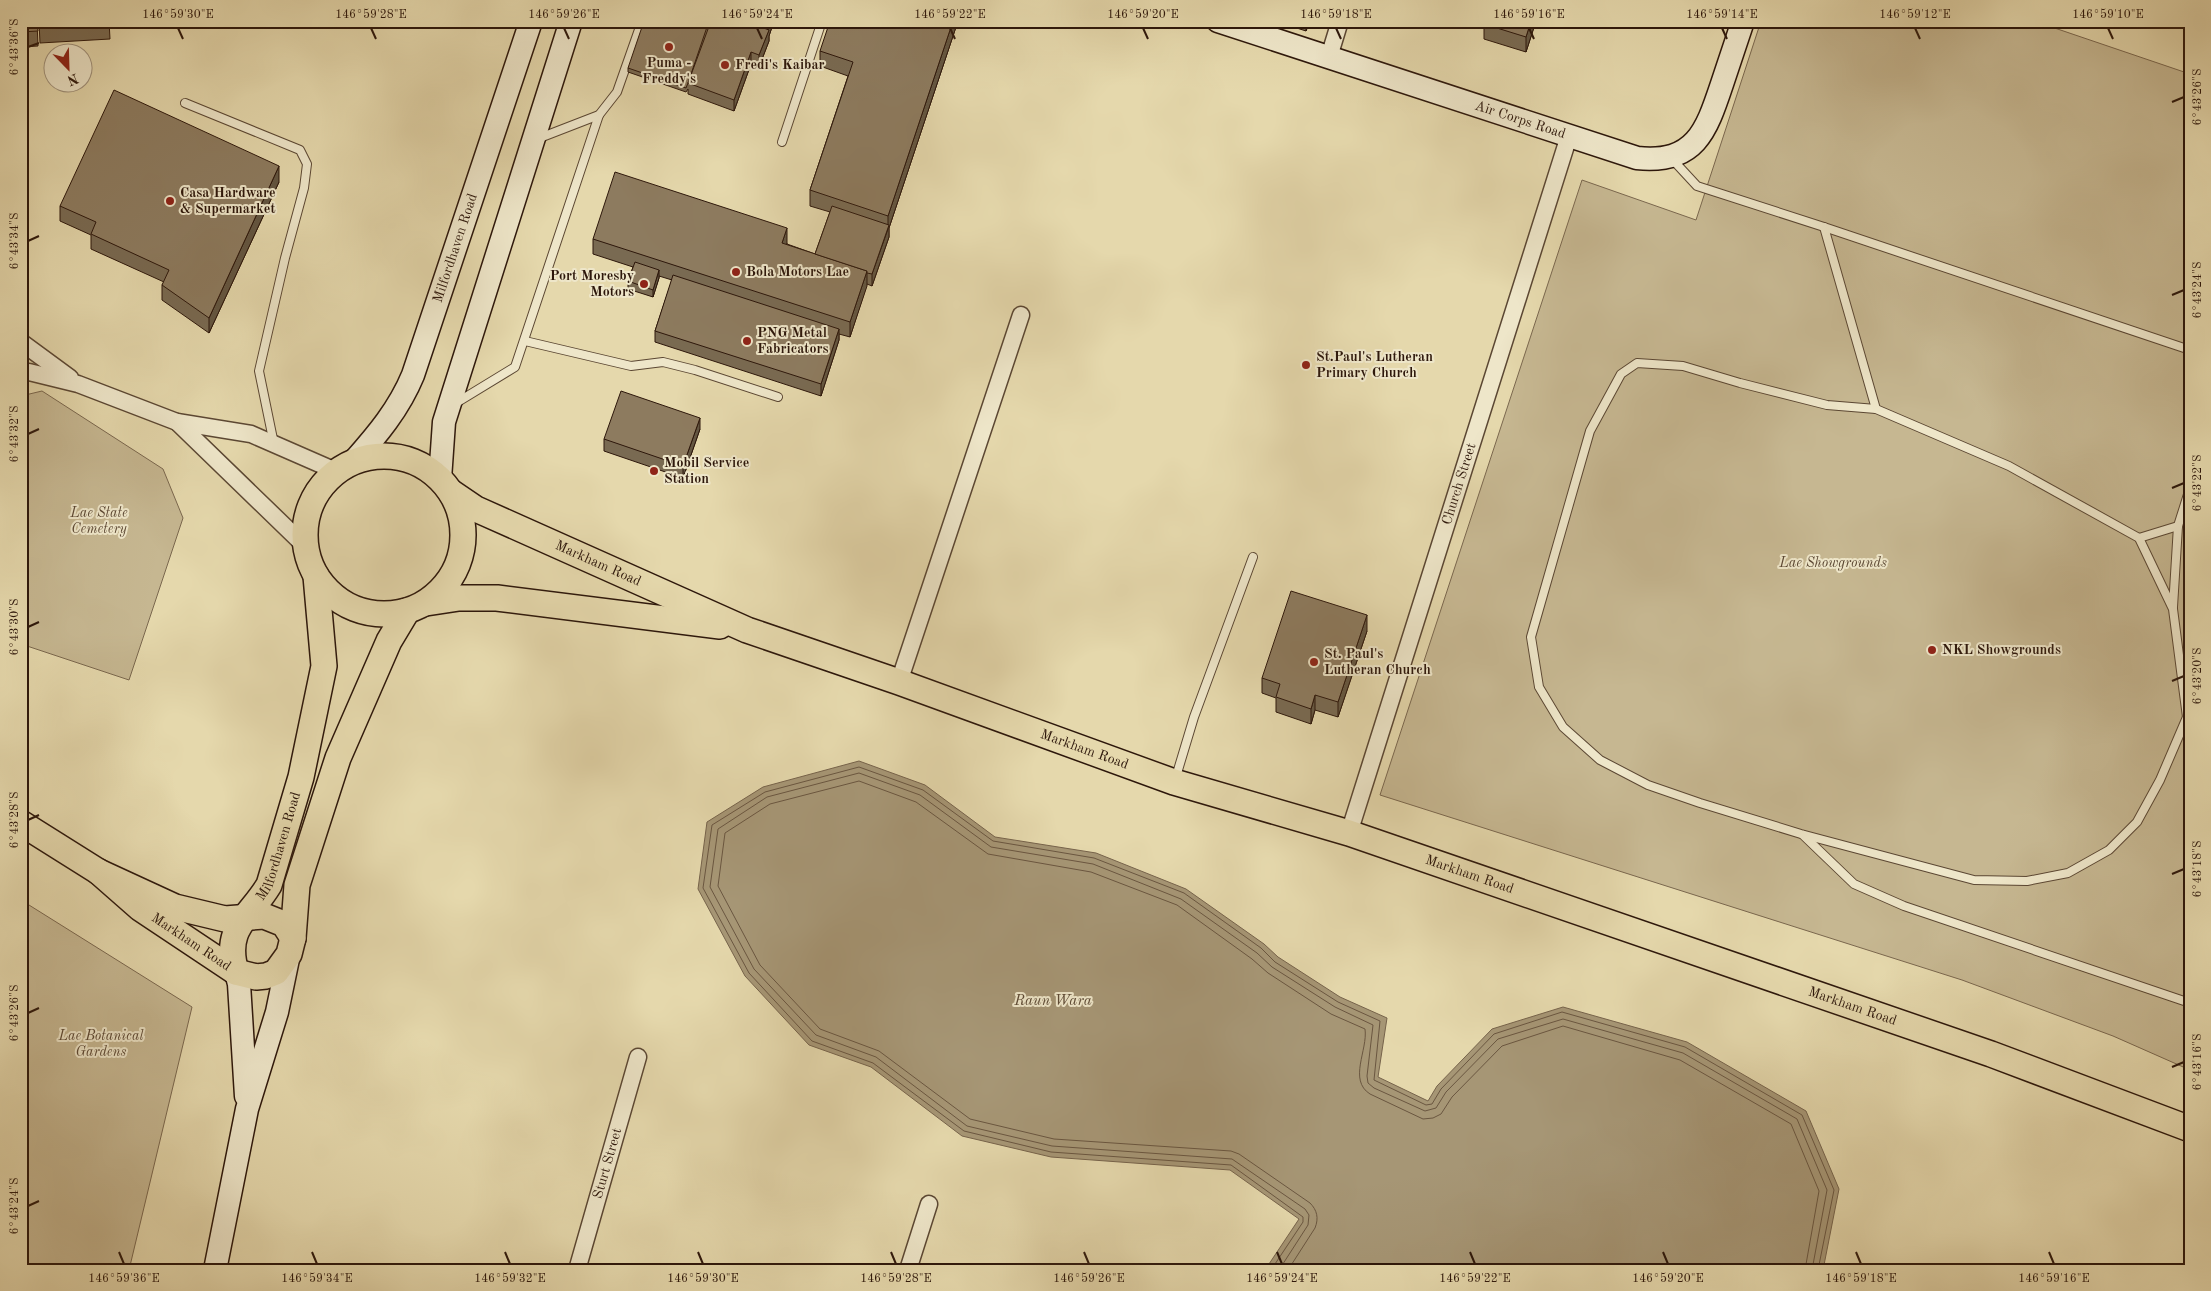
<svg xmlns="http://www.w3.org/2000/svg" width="2211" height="1291" viewBox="0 0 2211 1291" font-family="'Old Standard TT',serif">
  <rect width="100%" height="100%" fill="#e5d8ac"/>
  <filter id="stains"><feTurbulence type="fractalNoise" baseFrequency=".004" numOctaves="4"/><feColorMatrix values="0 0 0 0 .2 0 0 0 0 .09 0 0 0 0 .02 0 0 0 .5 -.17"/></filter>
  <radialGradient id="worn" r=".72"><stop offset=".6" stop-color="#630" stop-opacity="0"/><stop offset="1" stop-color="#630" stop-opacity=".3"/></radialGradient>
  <g fill="#c6b791" stroke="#7a674e">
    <path d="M1761,21H2034L2190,74V1070L2113,1036L1962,980L1380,795L1582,180L1696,220Z"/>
    <path d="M42,391L163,469L183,518L129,680L21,644V396Z"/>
    <path d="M21,900L192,1007L129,1270H21Z"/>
  </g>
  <path fill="#a69675" stroke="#76634b" d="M859,761L925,785L995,837L1096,853L1186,889L1264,944L1278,957L1340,997L1387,1018L1378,1077L1428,1101L1437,1086L1492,1029L1563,1007L1687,1042L1806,1111L1839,1189L1823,1270H1265L1299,1219L1230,1170L1051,1157L962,1136L871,1067L809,1045L745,976L698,889L707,822L763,787Z"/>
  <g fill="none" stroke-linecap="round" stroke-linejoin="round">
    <g stroke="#6a5640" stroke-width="1">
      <path d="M1271,1270L1303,1222V1217L1231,1165L1051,1152L964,1131L873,1063L812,1041L749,973L703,888L712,825L765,792L859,767L923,790L993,841L1094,858L1184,893L1261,948L1275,962L1338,1002L1380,1021L1374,1080L1426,1105L1432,1104L1441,1089L1494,1034L1562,1012L1685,1047L1802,1115L1834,1190L1818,1270"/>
      <path d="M1279,1270L1308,1225L1309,1215L1305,1209L1232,1159L1052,1146L967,1126L876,1057L816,1035L754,969L710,887L718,829L767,797L859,773L920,795L991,847L1093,864L1181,899L1257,953L1272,967L1335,1007L1373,1025L1367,1076L1368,1083L1374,1088L1425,1111L1436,1108L1446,1092L1498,1039L1563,1019L1683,1053L1797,1119L1827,1190L1812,1270"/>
      <path d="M1288,1270L1315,1228C1319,1218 1317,1210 1310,1203L1239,1154L1231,1151L1054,1139L970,1119L879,1051L820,1029L760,965L718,886L725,833L770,804L859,781L916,802L988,854L1091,872L1177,905L1252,959L1268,973L1331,1014L1365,1029C1368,1050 1348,1080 1370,1094L1423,1119L1433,1118L1441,1114L1452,1097L1502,1046L1563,1026L1680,1060L1791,1124L1819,1191L1805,1270"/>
    </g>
    <defs>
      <g id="lane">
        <path d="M185,103L300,150L307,164L304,188L285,258L259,371L274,444"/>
        <path d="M537,139L599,115L617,92L642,21"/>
        <path d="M782,142L822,21"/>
        <path d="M1672,159L1697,186L1824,227L2190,350"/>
        <path d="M1824,227L1876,409L2009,466L2139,538L2173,609L2187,717L2189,719"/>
        <path d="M525,341L631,366L663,362L695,370L778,397"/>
        <path d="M456,403L515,367L599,115"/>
        <path d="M1876,409L1827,405L1740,383L1683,366L1637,363L1621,374L1590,431L1531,637L1539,687L1563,727L1600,760L1648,785L1700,803L1801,834L1974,880L2027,881L2068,873L2109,850L2137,822L2160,780L2187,717"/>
        <path d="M2139,538L2178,526"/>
        <path d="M2173,607L2178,526L2190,488"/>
        <path d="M1175,780L1194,717L1253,557"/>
        <path d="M1803,835L1854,884L1904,906L2190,1003"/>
      </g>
      <g id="street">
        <path d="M1329,57L1340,21"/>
        <path d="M21,342L70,378"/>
        <path d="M21,372H29L78,384L177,422L251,434L338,472"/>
        <path d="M177,422L306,547"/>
        <path d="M899,682L1021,315"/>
        <path id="s1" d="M1349,833L1569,136"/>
        <path id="s2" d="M577,1270L638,1057"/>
        <path d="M908,1270L929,1204"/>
      </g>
      <g id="secondary">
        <path id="s3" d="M1218,21L1637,158C1695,164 1706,132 1722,84C1729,63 1736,42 1743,21"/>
        <path id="s4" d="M353,462C377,435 399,409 413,375L531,21"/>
        <path d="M440,479L444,422L571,21"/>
        <path d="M236,972L239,984L246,1096"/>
        <path d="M215,1270L247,1109L277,1012L289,954"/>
      </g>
      <g id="primary">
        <circle cx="384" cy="535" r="79"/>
        <path id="s5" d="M451,492L476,509L747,630L899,682L1174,782L1349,833L1991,1054L2190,1129"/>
        <path d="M426,603L459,598H497L720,626"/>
        <path d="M21,823L99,872L175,907L225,919L264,916L284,924L293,938"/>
        <path id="s6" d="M99,872L140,908L236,972L256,977L266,976L276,972L289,954L293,938L297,885L338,758L389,641L407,611"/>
        <path id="s7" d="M236,972C223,928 249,918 269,885L301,777L324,666L316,576"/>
      </g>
    </defs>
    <use href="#lane" stroke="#5b4733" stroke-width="10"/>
    <use href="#street" stroke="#5b4733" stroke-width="19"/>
    <use href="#secondary" stroke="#2d170b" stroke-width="25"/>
    <use href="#primary" stroke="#2d170b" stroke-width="28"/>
    <use href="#lane" stroke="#eee6c9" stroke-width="8"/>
    <use href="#street" stroke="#eee6c9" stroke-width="16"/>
    <use href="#secondary" stroke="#eee6c9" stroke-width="22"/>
    <use href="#primary" stroke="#e5d8ac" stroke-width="25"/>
  </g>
  <g fill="#796a52" stroke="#2d170b">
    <path d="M21,21H109L110,39L40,43L39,22H37L38,46L21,47Z"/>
    <path d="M711,21H774L769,36V41L759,67L751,64L734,111L688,94V89L686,92L628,72V68Z"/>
    <path d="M958,21L889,228V237L872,286L867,284L850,337L839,334V340L821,396L655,342V331L672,280L659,276V278L653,297L628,289V281L633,267L593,254V239L787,243V244L815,254L830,212L810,206V190L848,76L820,66V51Z"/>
    <path d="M1275,21H1310L1306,31Z"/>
    <path d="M1536,21L1526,52L1484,39V24Z"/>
    <path d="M279,182L209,333L162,300V285L164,282L91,249V235L60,221V206Z"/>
    <path d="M700,429L683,478L604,451V439Z"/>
    <path d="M1367,631L1338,717L1315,710L1311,724L1276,712V698L1262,693V678Z"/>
  </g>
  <g fill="#635642" stroke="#2d170b">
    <path d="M770,21H774L769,36V41L759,67V55L768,32V27Z"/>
    <path d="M953,21H958L889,228V237L872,286V274L888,229V216Z"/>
    <path d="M1306,21H1310L1306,31Z"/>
    <path d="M1531,21H1536L1526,52V37Z"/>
    <path d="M751,52V64L734,111V100Z"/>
    <path d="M279,166V182L209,333V318Z"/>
    <path d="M787,228V243L782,258V243Z"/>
    <path d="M659,270V278L653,297V290Z"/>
    <path d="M867,271V286L850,337V322Z"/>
    <path d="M839,329V340L821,396V384Z"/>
    <path d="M700,418V429L683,478V466Z"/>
    <path d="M1367,615V631L1338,717V702Z"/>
    <path d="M1315,695V710L1311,724V709Z"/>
  </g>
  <g fill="#8d7b5f" stroke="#2d170b">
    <path d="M21,21H37L38,31L21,32Z"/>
    <path d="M40,21H109L110,24L40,28Z"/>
    <path d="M644,21H709L688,83L686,88L628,68Z"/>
    <path d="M711,21H745L769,30L759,55L751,52L734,100L688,83Z"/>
    <path d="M752,21H770L768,27Z"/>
    <path d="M830,21H953L888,216L810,190L853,62L820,51Z"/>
    <path d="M1484,21H1531L1526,37L1484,24Z"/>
    <path d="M114,90L279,166L209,318L162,285L169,270L91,234L96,222L60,206Z"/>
    <path d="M615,172L787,228L782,243L867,271L850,322L593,239Z"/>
    <path d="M832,206L889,225L872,274L867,273V271L815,254Z"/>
    <path d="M635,262L659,270L653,290L628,281Z"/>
    <path d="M673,275L839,329L821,384L655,331Z"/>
    <path d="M621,391L700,418L683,466L604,439Z"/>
    <path d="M1291,591L1367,615L1338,702L1315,695L1311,709L1276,697L1280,684L1262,678Z"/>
  </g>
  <path fill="none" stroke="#2d170b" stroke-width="2" d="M178,28L183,39M371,28L376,39M564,28L569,39M757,28L762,39M950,28L955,39M1143,28L1148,39M1336,28L1341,39M1529,28L1534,39M1722,28L1727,39M1915,28L1920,39M2108,28L2113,39M28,47L39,43M2172,102L2184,97M28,241L39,236M2172,295L2184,290M28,434L39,429M2172,488L2184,483M28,627L39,622M2172,681L2184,676M28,820L39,815M2172,874L2184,869M28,1013L39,1008M2172,1067L2184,1062M28,1206L39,1201M119,1252L124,1264M312,1252L317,1264M505,1252L510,1264M698,1252L703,1264M891,1252L896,1264M1084,1252L1089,1264M1277,1252L1282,1264M1470,1252L1475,1264M1663,1252L1668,1264M1856,1252L1861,1264M2049,1252L2054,1264"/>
  <g fill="#8f2418" stroke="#eee6c9" stroke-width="2">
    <circle cx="669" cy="47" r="5"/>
    <circle cx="725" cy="65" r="5"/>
    <circle cx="170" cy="201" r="5"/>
    <circle cx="736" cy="272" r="5"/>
    <circle cx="644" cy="284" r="5"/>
    <circle cx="747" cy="341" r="5"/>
    <circle cx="1306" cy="365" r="5"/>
    <circle cx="654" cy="471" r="5"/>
    <circle cx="1932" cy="650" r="5"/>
    <circle cx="1314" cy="662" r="5"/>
  </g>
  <g text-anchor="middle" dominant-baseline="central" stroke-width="4" stroke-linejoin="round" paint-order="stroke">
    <g font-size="14" font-weight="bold" fill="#2d170b" stroke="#eee6c9" text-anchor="start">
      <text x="669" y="63" text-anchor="middle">Puma -<tspan x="669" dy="16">Freddy's</tspan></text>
      <text x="735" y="65">Fredi's Kaibar</text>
      <text x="180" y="193">Casa Hardware<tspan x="180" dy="16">&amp; Supermarket</tspan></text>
      <text x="746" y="272">Bola Motors Lae</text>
      <text x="634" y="276" text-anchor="end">Port Moresby<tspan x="634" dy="16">Motors</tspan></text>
      <text x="757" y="333">PNG Metal<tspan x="757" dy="16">Fabricators</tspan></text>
      <text x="1316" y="357">St.Paul's Lutheran<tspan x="1316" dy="16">Primary Church</tspan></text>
      <text x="664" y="463">Mobil Service<tspan x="664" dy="16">Station</tspan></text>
      <text x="1942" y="650">NKL Showgrounds</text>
      <text x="1324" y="654">St. Paul's<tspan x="1324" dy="16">Lutheran Church</tspan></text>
    </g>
    <g font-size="14" fill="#2d170b" stroke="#eee6c9">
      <text stroke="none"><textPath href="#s3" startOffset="318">Air Corps Road</textPath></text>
      <text stroke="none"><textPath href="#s4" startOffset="240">Milfordhaven Road</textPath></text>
      <text stroke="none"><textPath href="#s1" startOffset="366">Church Street</textPath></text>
      <text stroke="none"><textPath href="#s5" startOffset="164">Markham Road</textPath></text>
      <text stroke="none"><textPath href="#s5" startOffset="685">Markham Road</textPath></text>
      <text stroke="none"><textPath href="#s7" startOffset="138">Milfordhaven Road</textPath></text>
      <text stroke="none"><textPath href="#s5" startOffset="1090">Markham Road</textPath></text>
      <text stroke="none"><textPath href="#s6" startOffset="116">Markham Road</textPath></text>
      <text stroke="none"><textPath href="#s5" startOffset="1495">Markham Road</textPath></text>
      <text stroke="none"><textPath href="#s2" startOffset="111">Sturt Street</textPath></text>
    </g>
    <g font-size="14" font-style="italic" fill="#5b4733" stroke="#eee6c9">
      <text x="99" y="513">Lae State<tspan x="99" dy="16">Cemetery</tspan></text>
      <text x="1833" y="563">Lae Showgrounds</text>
      <text x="101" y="1036">Lae Botanical<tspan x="101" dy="16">Gardens</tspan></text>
    </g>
    <g font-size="15" font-style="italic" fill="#5d4a35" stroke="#eee6c9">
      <text x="1053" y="1001">Raun Wara</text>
    </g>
  </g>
  <rect width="2211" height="1291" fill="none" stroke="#e5d8ac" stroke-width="55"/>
  <g transform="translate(68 68) rotate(157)"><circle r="24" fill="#eee6c9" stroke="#a1937d"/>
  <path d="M0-4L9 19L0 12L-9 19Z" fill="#8f2418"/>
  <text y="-8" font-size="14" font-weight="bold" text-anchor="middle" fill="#2d170b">N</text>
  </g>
  <rect x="28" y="28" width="2156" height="1236" fill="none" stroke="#2d170b" stroke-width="2"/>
  <g font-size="12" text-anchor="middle" fill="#2d170b">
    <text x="178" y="18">146°59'30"E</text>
    <text x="371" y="18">146°59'28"E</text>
    <text x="564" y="18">146°59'26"E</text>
    <text x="757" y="18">146°59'24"E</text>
    <text x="950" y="18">146°59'22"E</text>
    <text x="1143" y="18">146°59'20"E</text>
    <text x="1336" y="18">146°59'18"E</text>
    <text x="1529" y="18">146°59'16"E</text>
    <text x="1722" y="18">146°59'14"E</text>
    <text x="1915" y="18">146°59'12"E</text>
    <text x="2108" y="18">146°59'10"E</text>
    <text transform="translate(14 47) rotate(-90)" y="4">6°43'36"S</text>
    <text transform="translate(2197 97) rotate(-90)" y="4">6°43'26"S</text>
    <text transform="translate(14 241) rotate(-90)" y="4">6°43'34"S</text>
    <text transform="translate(2197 290) rotate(-90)" y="4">6°43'24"S</text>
    <text transform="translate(14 434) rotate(-90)" y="4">6°43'32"S</text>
    <text transform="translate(2197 483) rotate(-90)" y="4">6°43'22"S</text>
    <text transform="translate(14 627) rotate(-90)" y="4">6°43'30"S</text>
    <text transform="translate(2197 676) rotate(-90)" y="4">6°43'20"S</text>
    <text transform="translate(14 820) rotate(-90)" y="4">6°43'28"S</text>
    <text transform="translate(2197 869) rotate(-90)" y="4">6°43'18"S</text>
    <text transform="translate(14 1013) rotate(-90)" y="4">6°43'26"S</text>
    <text transform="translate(2197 1062) rotate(-90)" y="4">6°43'16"S</text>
    <text transform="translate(14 1206) rotate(-90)" y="4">6°43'24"S</text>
    <text x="124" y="1282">146°59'36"E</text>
    <text x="317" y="1282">146°59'34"E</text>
    <text x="510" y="1282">146°59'32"E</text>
    <text x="703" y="1282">146°59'30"E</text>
    <text x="896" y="1282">146°59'28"E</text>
    <text x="1089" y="1282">146°59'26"E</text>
    <text x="1282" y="1282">146°59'24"E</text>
    <text x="1475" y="1282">146°59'22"E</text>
    <text x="1668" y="1282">146°59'20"E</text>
    <text x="1861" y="1282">146°59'18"E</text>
    <text x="2054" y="1282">146°59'16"E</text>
  </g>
  <rect width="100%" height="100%" filter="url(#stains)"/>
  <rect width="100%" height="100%" fill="url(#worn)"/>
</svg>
